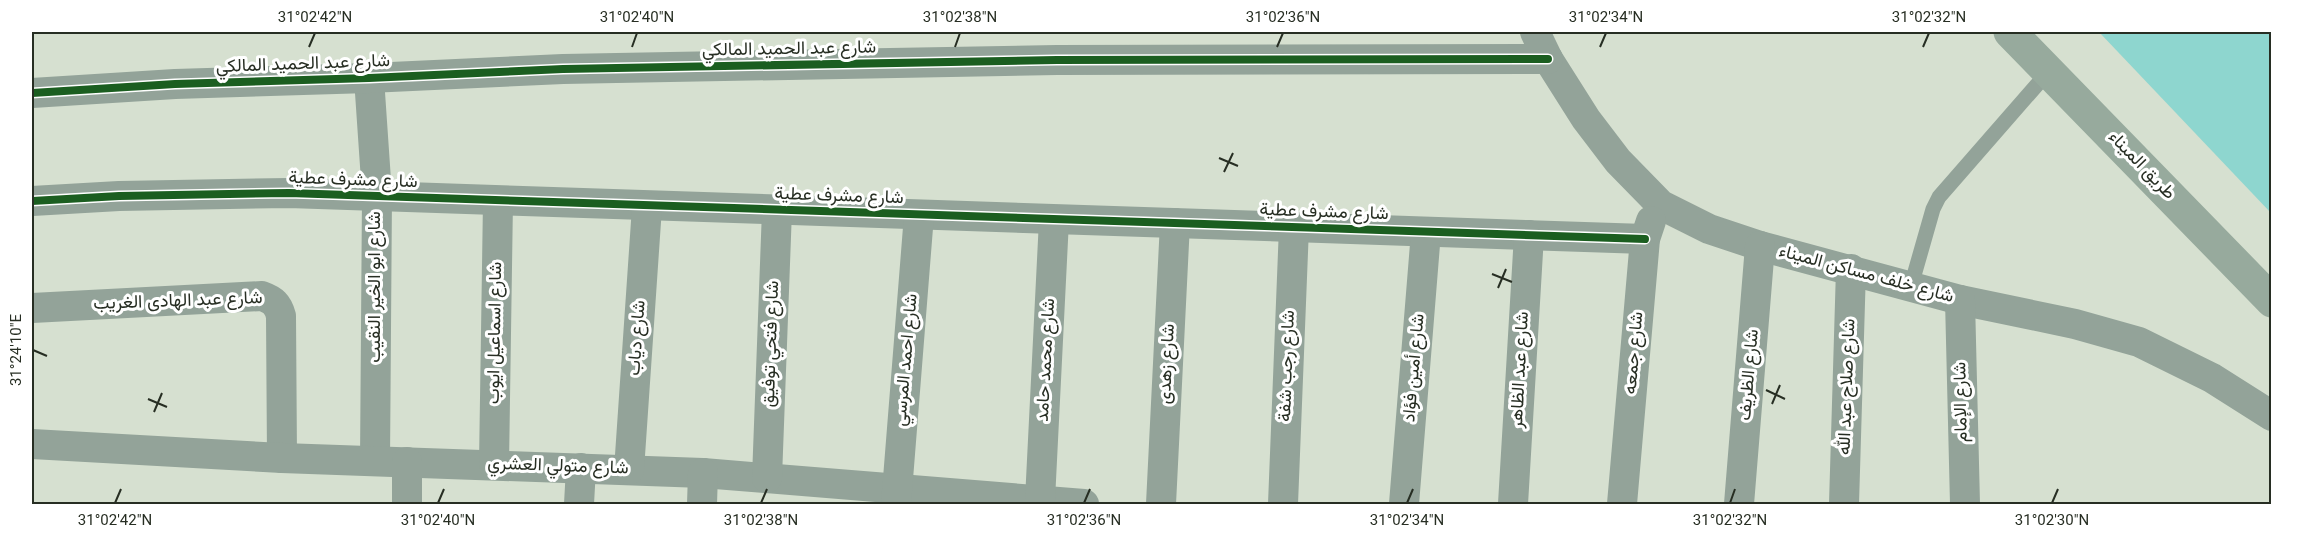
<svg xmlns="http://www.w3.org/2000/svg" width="2303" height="536" viewBox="0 0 2303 536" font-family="Georgia,Vazirmatn,serif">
  <rect width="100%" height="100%" fill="#d6e0d0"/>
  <path fill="#8ed6cf" d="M2099,32H2271V213Z"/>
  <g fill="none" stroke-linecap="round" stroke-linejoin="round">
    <path stroke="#93a399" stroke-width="15" d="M1911,286L1933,209L1939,197L2049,71"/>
    <g stroke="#93a399" stroke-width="30">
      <path d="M1535,32L1548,59L1586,119L1618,161L1661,205L1709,229L1760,246L1960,300L2075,324L2139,342L2212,378L2272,416"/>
      <path d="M369,78L377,195L375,461"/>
      <path d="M32,93L175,84L369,78L563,69L1057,60L1548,59"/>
      <path d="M32,201L119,196L289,193L1645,239"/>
      <path d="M1960,300L1965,504"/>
      <path d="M32,308L262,296C273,300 278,304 281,316L282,458"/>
      <path d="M32,444L282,458L703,473L1084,504"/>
      <path d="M494,465L498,201"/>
      <path d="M629,470L647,207"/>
      <path d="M767,478L777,210"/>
      <path d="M1040,500L1054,220"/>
      <path d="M407,504V462"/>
      <path d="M579,504L581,468"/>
      <path d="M702,504L703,473"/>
      <path d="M896,504L919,215"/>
      <path d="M1161,504L1175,223"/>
      <path d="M1283,504L1294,227"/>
      <path d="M1404,504L1426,232"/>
      <path d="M1513,504L1529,235"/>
      <path d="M1622,504L1645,239L1651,221"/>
      <path d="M1739,504L1760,246"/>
      <path d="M1844,504L1851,269"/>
    </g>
    <path stroke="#97aa9d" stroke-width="33" d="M2010,32L2272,301"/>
    <defs>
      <g id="cycleway">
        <path d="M32,93L175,84L369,78L563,69L1057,60L1548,59"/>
        <path d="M32,201L119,196L289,193L1645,239"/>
      </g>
    </defs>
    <use href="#cycleway" stroke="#fff" stroke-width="11"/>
    <use href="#cycleway" stroke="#1b5e20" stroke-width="8"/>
  </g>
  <path fill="none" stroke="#272e23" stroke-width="2" d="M309,47L315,33M632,47L637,33M955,47L960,33M1277,47L1283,33M1600,47L1606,33M1923,47L1929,33M1219,158L1238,166M1224,172L1233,153M1492,274L1512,282M1498,288L1506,269M33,350L47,356M1766,390L1785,399M148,399L167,407M1772,404L1780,385M154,412L162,393M115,503L121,489M438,503L444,489M761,503L767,489M1084,503L1090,489M1407,503L1413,489M1730,503L1735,489M2052,503L2058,489"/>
  <g text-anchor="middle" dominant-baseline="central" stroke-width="6" stroke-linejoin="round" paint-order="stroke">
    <g font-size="18" fill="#272e23" stroke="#fff">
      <text transform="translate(789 50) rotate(-1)">شارع عبد الحميد المالكي</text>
      <text transform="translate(303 65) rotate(-2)">شارع عبد الحميد المالكي</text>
      <text transform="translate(2141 166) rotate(46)">طريق الميناء</text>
      <text transform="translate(353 181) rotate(2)">شارع مشرف عطية</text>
      <text transform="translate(839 197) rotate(2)">شارع مشرف عطية</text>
      <text transform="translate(1324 213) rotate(2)">شارع مشرف عطية</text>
      <text transform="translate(1866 275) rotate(15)">شارع خلف مساكن الميناء</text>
      <text transform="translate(376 287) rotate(-90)">شارع ابو الخير النقيب</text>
      <text transform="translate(178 302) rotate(-2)">شارع عبد الهادى الغريب</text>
      <text transform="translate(496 333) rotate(-89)">شارع اسماعيل ايوب</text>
      <text transform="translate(638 338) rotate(-86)">شارع دياب</text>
      <text transform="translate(772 344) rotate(-88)">شارع فتحي توفيق</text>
      <text transform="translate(1635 353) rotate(-85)">شارع جمعه</text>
      <text transform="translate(907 360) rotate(-85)">شارع احمد المرسي</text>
      <text transform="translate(1047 360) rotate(-87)">شارع محمد حامد</text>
      <text transform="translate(1168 364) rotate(-87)">شارع زهدى</text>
      <text transform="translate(1288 366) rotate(-88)">شارع رجب شفة</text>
      <text transform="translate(1415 368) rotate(-85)">شارع أمين فؤاد</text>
      <text transform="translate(1521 370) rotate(-87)">شارع عبد الظاهر</text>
      <text transform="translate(1750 375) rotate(-85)">شارع الظريف</text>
      <text transform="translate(1848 387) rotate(-88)">شارع صلاح عبد الله</text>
      <text transform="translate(1962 402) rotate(-91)">شارع الإمام</text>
      <text transform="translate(558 467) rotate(2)">شارع متولي العشري</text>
    </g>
  </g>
  <rect width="2303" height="536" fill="none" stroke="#ffffff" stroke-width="66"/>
  <rect x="33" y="33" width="2237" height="470" fill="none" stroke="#272e23" stroke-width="2"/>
  <g font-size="15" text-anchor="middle" fill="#272e23">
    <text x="315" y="22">31°02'42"N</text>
    <text x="637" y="22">31°02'40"N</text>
    <text x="960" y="22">31°02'38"N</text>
    <text x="1283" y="22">31°02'36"N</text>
    <text x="1606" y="22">31°02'34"N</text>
    <text x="1929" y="22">31°02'32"N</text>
    <text transform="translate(16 350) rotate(-90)" y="5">31°24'10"E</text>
    <text x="115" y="525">31°02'42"N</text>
    <text x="438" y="525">31°02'40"N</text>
    <text x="761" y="525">31°02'38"N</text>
    <text x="1084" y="525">31°02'36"N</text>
    <text x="1407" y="525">31°02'34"N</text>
    <text x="1730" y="525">31°02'32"N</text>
    <text x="2052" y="525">31°02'30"N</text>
  </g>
</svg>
